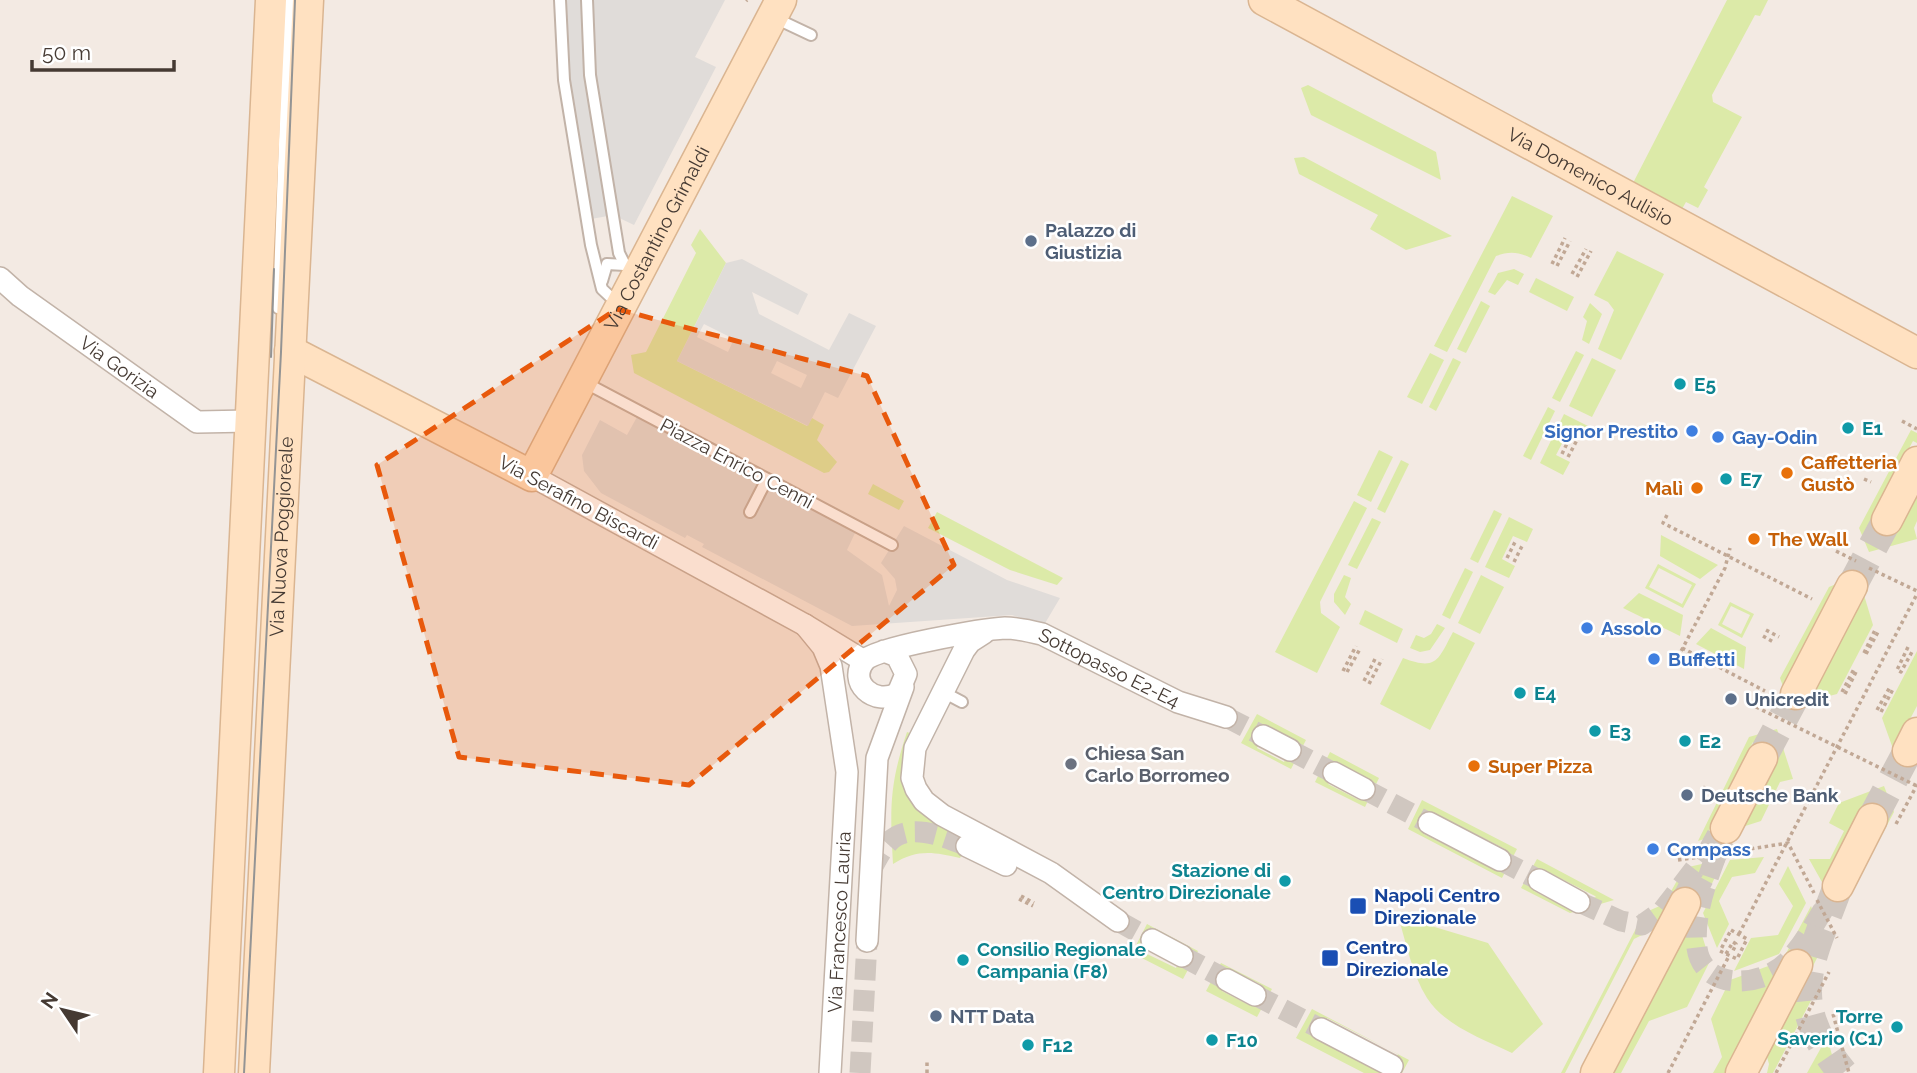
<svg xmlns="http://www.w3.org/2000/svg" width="1917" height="1073" viewBox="0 0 1917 1073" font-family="Raleway,sans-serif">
  <rect width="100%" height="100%" fill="#f3eae3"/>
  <g fill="#dceaa8" fill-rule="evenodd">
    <path d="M1727,0H1768L1760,16L1755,15L1712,95L1713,102L1742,117L1704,187L1708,190L1698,208L1686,202L1682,209L1633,183Z"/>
    <path d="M1308,85L1436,152L1441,180L1311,115L1301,88Z"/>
    <path d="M1304,157L1452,236L1406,250L1370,229L1378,215L1299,174L1294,158Z"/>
    <path d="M1512,196L1553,216L1531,258C1518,252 1510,251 1496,256L1447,352L1434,346Z"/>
    <path d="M700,229L726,263L677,361L807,426L812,418L824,425L817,440L837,462L829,472L824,473L634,373L631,355L646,352L696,253L691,245Z"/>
    <path d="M1617,251L1664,274L1621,360L1598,349L1614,310L1608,302L1594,295Z"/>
    <path d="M1514,269L1524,274L1518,285L1507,280L1495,295L1488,292L1498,273Z"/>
    <path d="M1536,278L1574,297L1567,311L1529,292Z"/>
    <path d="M1481,301L1490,306L1466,353L1457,349Z"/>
    <path d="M1590,303L1602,314L1589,344L1582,340L1587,321L1583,317Z"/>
    <path d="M1576,351L1584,355L1560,402L1552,398Z"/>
    <path d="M1430,353L1444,360L1422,404L1407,397Z"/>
    <path d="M1453,358L1461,362L1436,411L1429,407Z"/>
    <path d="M1592,358L1616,370L1592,417L1569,406Z"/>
    <path d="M1548,407L1555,411L1531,460L1523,456Z"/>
    <path d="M1564,414L1588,426L1582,439L1568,432L1556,455L1570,462L1563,475L1540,463Z"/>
    <path d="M1911,430L1917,433V443L1913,441L1868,525L1887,520L1917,492V521L1914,528L1917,539L1869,552L1859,528Z"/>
    <path d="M1379,450L1393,457L1371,502L1357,495Z"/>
    <path d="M1401,460L1409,464L1385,513L1377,509Z"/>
    <path d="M873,484L904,501L899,510L868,494Z"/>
    <path d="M1354,501L1367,508L1320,602L1321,613L1340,627L1317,673L1275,652Z"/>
    <path d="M1494,510L1502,514L1478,563L1470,559Z"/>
    <path d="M937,512L1063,578L1057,585L1010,570L928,528Z"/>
    <path d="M1509,517L1533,529L1527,542L1513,536L1502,559L1515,566L1509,578L1485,567Z"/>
    <path d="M1372,518L1381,522L1357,569L1348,565Z"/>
    <path d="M1661,535L1718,565L1700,579L1660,556Z"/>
    <path d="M1658,564L1696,584L1683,608L1645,588ZM1659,568L1692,585L1682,604L1649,587Z"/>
    <path d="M1465,568L1473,572L1450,619L1442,615Z"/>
    <path d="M1344,575L1351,578L1345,597L1351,604L1345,615L1334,602V594Z"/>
    <path d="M1481,575L1504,587L1480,634L1458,623Z"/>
    <path d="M1858,575L1873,625L1837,694L1790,706L1780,678L1829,587Z"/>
    <path d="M1639,593L1683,615L1680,636L1623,608Z"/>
    <path d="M1730,602L1754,614L1742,638L1718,625ZM1731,606L1750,615L1741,634L1722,624Z"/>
    <path d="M1365,610L1403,629L1397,643L1359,624Z"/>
    <path d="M1437,624L1445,628L1430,650L1420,652L1410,648L1416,635L1424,638L1431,634Z"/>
    <path d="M1711,628L1746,647L1744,669L1696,644Z"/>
    <path d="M1453,632L1475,643L1430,730L1380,704L1403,658C1437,671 1438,660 1453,632Z"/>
    <path d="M1917,651V706L1902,734L1917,756L1897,760L1882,718Z"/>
    <path d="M1257,714L1306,740L1291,769L1241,743ZM1268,727L1295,741L1284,762L1257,748Z"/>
    <path d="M1777,729L1793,779L1780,782L1761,821L1698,841L1749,737ZM1753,742L1769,772L1726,828L1709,831Z"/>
    <path d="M907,732L915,735L906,770L972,836L960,858C933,852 917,849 893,864C890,808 889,786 907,732Z"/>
    <path d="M1330,752L1379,778L1365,807L1315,782ZM1339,764L1369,779L1359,800L1328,784Z"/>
    <path d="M1884,786L1894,812L1840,914L1809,859H1830L1844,831L1829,823L1839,803Z"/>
    <path d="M1422,800L1517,849L1502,878L1408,829ZM1434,813L1505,849L1495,870L1424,834Z"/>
    <path d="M1764,857L1755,873L1732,877L1719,901L1729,924L1717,948L1703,913L1730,860Z"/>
    <path d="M1537,859L1614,900L1570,913L1521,888ZM1544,870L1595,896L1596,897L1565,907L1534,891Z"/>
    <path d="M1724,859L1696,916L1710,961L1687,1007L1649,1021L1621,1073H1606L1656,928L1634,939L1565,1073H1561L1644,913L1664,904L1684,868Z"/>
    <path d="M1788,866L1806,903L1779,954L1734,971L1751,938L1778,935L1793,906L1779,884Z"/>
    <path d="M1811,906L1824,944L1808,976L1815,993L1773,1073H1767L1769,1064L1763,1043L1800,977L1792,949L1727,1073H1713L1722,1057L1711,1019L1730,980L1782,961Z"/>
    <path d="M1398,916L1488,943L1543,1024L1512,1053C1483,1039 1445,1026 1427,998C1412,974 1406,942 1398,916Z"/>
    <path d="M1147,924L1198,951L1183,979L1132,953ZM1152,940L1187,947L1176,968L1145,953Z"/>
    <path d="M1221,963L1272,989L1257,1017L1206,991ZM1232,970L1260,984L1249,1005L1222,991Z"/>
    <path d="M1312,1009L1409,1060L1402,1073H1390L1398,1054L1327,1018L1316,1039L1383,1073H1364L1296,1038Z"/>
    <path d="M1827,1037L1837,1073H1807Z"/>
  </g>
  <g fill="#e0dcd9" fill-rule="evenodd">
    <path d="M560,0H725L695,57L716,67L634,225L613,215L586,220L578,177Z"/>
    <path d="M742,259L808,294L798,315L752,292L759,314L829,350L849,313L876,326L838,398L825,392L808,426L677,361L726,263ZM704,324L734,339L728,352L697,337ZM777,361L807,375L801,388L771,373Z"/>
    <path d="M637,417L855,533L847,550L882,575L889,606L897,590L895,579L881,563L904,526L1007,580L1060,598L1044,625L1012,615L852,626L702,547L704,544L687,535L685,538L601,493L584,471L582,455L600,420L627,435Z"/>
  </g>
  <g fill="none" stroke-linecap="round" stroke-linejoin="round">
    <g stroke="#d0c7c0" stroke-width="21" stroke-dasharray="21 10" stroke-linecap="butt">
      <path d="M1226,717L1263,736"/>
      <path d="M1290,750L1334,773"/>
      <path d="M1364,789L1429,823"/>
      <path d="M1726,828C1714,864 1692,909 1697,948C1703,991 1761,988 1787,962C1807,941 1822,910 1838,886"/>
      <path d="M1500,860L1539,880"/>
      <path d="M871,870C876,861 881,850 889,842C909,821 945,837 967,846"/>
      <path d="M1579,902L1621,921L1642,925L1663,910L1716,841"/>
      <path d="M1118,921L1152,940"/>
      <path d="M1182,956L1227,980"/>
      <path d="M1255,995L1321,1029"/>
      <path d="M860,1073L867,941"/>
    </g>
    <g stroke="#d0c7c0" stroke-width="30" stroke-dasharray="30 15" stroke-linecap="butt">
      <path d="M1852,586L1887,520"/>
      <path d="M1762,758L1796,694"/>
      <path d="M1872,819L1908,751"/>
      <path d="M1838,886C1810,963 1783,1001 1843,1073"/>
      <path d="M1685,903L1726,828"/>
    </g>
    <defs>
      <g id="lane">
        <path d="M560,0L564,80L591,245L602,289L618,304"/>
        <path d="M587,0L590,75L619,253L625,265L637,274"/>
        <path d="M775,18L811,35"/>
        <path d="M602,281L607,264L625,265"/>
        <path d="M278,308L289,0"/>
        <path d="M582,381L892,545"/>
        <path d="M750,512L767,479"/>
        <path d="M943,692L962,702"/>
      </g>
      <g id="street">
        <path id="s1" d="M0,278L20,296L197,422L250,421"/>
        <path d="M532,476L805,625L864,661"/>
        <path d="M805,625L823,647L831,666L847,772L830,1073"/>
        <path d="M984,633L970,642L964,650L915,748L912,778L916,789L924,801L942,815L1051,873L1118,921"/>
        <path id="s2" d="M884,651L897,656L906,674L898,693C875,707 846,682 865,660C875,648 984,629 1005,628C1018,628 1030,631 1042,634L1178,702L1226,717"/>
        <path d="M1263,736L1290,750"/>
        <path d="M1334,773L1364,789"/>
        <path d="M1429,823L1500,860"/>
        <path d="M967,846L1006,865"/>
        <path d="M1539,880L1579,902"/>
        <path d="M1152,940L1182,956"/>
        <path d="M867,941L877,758L903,687"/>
        <path d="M1227,980L1255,995"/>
        <path d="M1321,1029L1392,1066"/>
      </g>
      <g id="secondary">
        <path id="s3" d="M1264,0L1917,353"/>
        <path id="s4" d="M290,351L532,476L781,0"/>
        <path d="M1887,520L1917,462"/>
        <path d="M1796,694L1852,586"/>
        <path d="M1908,751L1917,733"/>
        <path d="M1726,828L1762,758"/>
        <path d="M1838,886L1872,819"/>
        <path d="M219,1073L271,0"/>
        <path id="s5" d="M254,1073L308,0"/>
        <path d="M1596,1073L1685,903"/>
        <path d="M1741,1073L1797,965"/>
      </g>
    </defs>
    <use href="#lane" stroke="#c2b3a8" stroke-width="14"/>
    <use href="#street" stroke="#c2b3a8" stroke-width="24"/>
    <use href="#secondary" stroke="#dab591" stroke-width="33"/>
    <g stroke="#c1a895" stroke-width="3.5" stroke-dasharray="3.5 3.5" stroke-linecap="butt">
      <path d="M746,1L747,0"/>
      <path d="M1552,264L1565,238"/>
      <path d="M1557,266L1570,241"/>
      <path d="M1572,274L1586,249"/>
      <path d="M1577,277L1591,251"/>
      <path d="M1902,421L1917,429"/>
      <path d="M1562,454L1570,437"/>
      <path d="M1568,457L1577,440"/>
      <path d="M1864,479L1871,482"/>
      <path d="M1667,515L1663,523L1812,599"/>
      <path d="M1836,551L1856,561"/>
      <path d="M1507,558L1516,540"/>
      <path d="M1514,562L1523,544"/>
      <path d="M1869,568L1917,591"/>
      <path d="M1766,630L1779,637"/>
      <path d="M1763,636L1775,643"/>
      <path d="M1908,647L1897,670L1901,672L1913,650"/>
      <path d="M1682,648L1765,691"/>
      <path d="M1864,653L1875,630"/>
      <path d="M1866,654L1878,632"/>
      <path d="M1678,657L1725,568L1730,548"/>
      <path d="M1343,671L1356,646"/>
      <path d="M1347,672L1360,649"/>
      <path d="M1364,681L1376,657"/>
      <path d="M1369,684L1382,659"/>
      <path d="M1842,692L1854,669"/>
      <path d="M1845,694L1857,670"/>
      <path d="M1756,707L1917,786"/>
      <path d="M1877,710L1890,687"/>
      <path d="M1881,712L1893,689"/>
      <path d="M1703,787L1713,793"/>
      <path d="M1896,824L1917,785"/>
      <path d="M1737,851L1788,843L1814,893"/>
      <path d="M1678,860L1726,853"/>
      <path d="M1021,896L1034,903"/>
      <path d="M1019,899L1033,906"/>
      <path d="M1817,900L1837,938"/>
      <path d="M1731,930L1747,939L1737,959L1720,951Z"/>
      <path d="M1739,934L1917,594"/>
      <path d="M1726,954L1733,942L1736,944L1732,953"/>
      <path d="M1833,1014L1849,1073"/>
      <path d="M927,1073V1061"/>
      <path d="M1668,1073L1729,956"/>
      <path d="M1776,1073L1829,972"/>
    </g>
    <use href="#lane" stroke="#fff" stroke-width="10"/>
    <use href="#street" stroke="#fff" stroke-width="21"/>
    <use href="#secondary" stroke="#ffe1c1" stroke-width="30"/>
    <g stroke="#949494" stroke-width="2">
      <path d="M271,357L274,269"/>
      <path d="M244,1073L281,352L295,0"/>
    </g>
  </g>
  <path fill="#e8590c" fill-opacity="0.2" stroke="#e8590c" stroke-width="5" stroke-dasharray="14 9" stroke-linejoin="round" d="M617,309L867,376L954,565L689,785L459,757L377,465Z"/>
  <g fill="#5c6f8a" stroke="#fff" stroke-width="2.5">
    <circle cx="1031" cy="241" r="7"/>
    <circle cx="1731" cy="699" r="7"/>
    <circle cx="1687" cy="795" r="7"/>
    <circle cx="936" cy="1016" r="7"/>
  </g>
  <g fill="#0f9aa8" stroke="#fff" stroke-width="2.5">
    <circle cx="1680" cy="384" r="7"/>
    <circle cx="1848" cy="428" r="7"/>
    <circle cx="1726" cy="479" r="7"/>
    <circle cx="1520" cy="693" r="7"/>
    <circle cx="1595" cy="731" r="7"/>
    <circle cx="1685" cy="741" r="7"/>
    <circle cx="1285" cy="881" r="7"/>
    <circle cx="963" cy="960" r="7"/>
    <circle cx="1897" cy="1027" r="7"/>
    <circle cx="1212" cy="1040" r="7"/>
    <circle cx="1028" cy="1045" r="7"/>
  </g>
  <g fill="#3f7fe0" stroke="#fff" stroke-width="2.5">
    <circle cx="1692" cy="431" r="7"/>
    <circle cx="1718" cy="437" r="7"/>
    <circle cx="1587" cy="628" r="7"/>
    <circle cx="1654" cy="659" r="7"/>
    <circle cx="1653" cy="849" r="7"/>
  </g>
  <g fill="#e8710a" stroke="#fff" stroke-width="2.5">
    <circle cx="1787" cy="473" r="7"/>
    <circle cx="1697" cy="488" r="7"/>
    <circle cx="1754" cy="539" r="7"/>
    <circle cx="1474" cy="766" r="7"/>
  </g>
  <circle fill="#6b7280" stroke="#fff" stroke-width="2.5" cx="1071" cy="764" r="7"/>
  <g fill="#1a4fb4" stroke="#fff" stroke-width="2.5">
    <rect x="1349" y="897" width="18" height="18" rx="3.5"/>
    <rect x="1321" y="949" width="18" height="18" rx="3.5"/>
  </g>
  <g text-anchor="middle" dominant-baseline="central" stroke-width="5" stroke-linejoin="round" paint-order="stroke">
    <g font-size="19" fill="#453a33" stroke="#fff">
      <text stroke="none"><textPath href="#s3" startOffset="371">Via Domenico Aulisio</textPath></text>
      <text stroke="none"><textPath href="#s4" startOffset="541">Via Costantino Grimaldi</textPath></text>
      <text stroke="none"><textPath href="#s1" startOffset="149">Via Gorizia</textPath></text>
      <text transform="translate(737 463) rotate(28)">Piazza Enrico Cenni</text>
      <text transform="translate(579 502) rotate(28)">Via Serafino Biscardi</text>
      <text stroke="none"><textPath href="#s5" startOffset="537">Via Nuova Poggioreale</textPath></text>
      <text stroke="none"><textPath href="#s2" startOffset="380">Sottopasso E2-E4</textPath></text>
      <text transform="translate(839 922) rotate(-87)">Via Francesco Lauria</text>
    </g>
    <g font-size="19" font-weight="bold" fill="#4e5e75" stroke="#fff" text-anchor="start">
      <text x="1045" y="230">Palazzo di<tspan x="1045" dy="22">Giustizia</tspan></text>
      <text x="1745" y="699">Unicredit</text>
      <text x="1701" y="795">Deutsche Bank</text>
      <text x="950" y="1016">NTT Data</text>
    </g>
    <g font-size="19" font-weight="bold" fill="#0d838f" stroke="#fff" text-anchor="start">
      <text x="1694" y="384">E5</text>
      <text x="1862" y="428">E1</text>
      <text x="1740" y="479">E7</text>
      <text x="1534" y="693">E4</text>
      <text x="1609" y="731">E3</text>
      <text x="1699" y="741">E2</text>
      <text x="1271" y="870" text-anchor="end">Stazione di<tspan x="1271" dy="22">Centro Direzionale</tspan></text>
      <text x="977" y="949">Consilio Regionale<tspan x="977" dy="22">Campania (F8)</tspan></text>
      <text x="1883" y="1016" text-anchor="end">Torre<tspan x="1883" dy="22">Saverio (C1)</tspan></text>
      <text x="1226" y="1040">F10</text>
      <text x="1042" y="1045">F12</text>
    </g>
    <g font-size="19" font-weight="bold" fill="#366cbe" stroke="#fff" text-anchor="start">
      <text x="1678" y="431" text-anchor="end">Signor Prestito</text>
      <text x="1732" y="437">Gay-Odin</text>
      <text x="1601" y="628">Assolo</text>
      <text x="1668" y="659">Buffetti</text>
      <text x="1667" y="849">Compass</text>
    </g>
    <g font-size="19" font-weight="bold" fill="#c56008" stroke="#fff" text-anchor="start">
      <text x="1801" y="462">Caffetteria<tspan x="1801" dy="22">Gustò</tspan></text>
      <text x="1683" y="488" text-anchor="end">Malì</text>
      <text x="1768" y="539">The Wall</text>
      <text x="1488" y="766">Super Pizza</text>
    </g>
    <g font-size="19" font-weight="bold" fill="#5b616d" stroke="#fff" text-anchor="start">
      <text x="1085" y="753">Chiesa San<tspan x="1085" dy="22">Carlo Borromeo</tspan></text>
    </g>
    <g font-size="19" font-weight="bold" fill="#164399" stroke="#fff" text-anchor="start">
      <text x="1374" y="895">Napoli Centro<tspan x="1374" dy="22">Direzionale</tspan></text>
      <text x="1346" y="947">Centro<tspan x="1346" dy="22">Direzionale</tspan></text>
    </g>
  </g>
  <g transform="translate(63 1010) rotate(305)" stroke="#ffffff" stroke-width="5" paint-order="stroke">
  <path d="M0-5L12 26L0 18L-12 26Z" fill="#453a33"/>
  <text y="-10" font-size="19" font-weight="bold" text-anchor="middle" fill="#453a33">N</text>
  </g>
  <path d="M32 60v10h142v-10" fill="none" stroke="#453a33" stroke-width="3.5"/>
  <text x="42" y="60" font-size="21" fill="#453a33" stroke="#ffffff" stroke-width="5" paint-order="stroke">50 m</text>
</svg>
